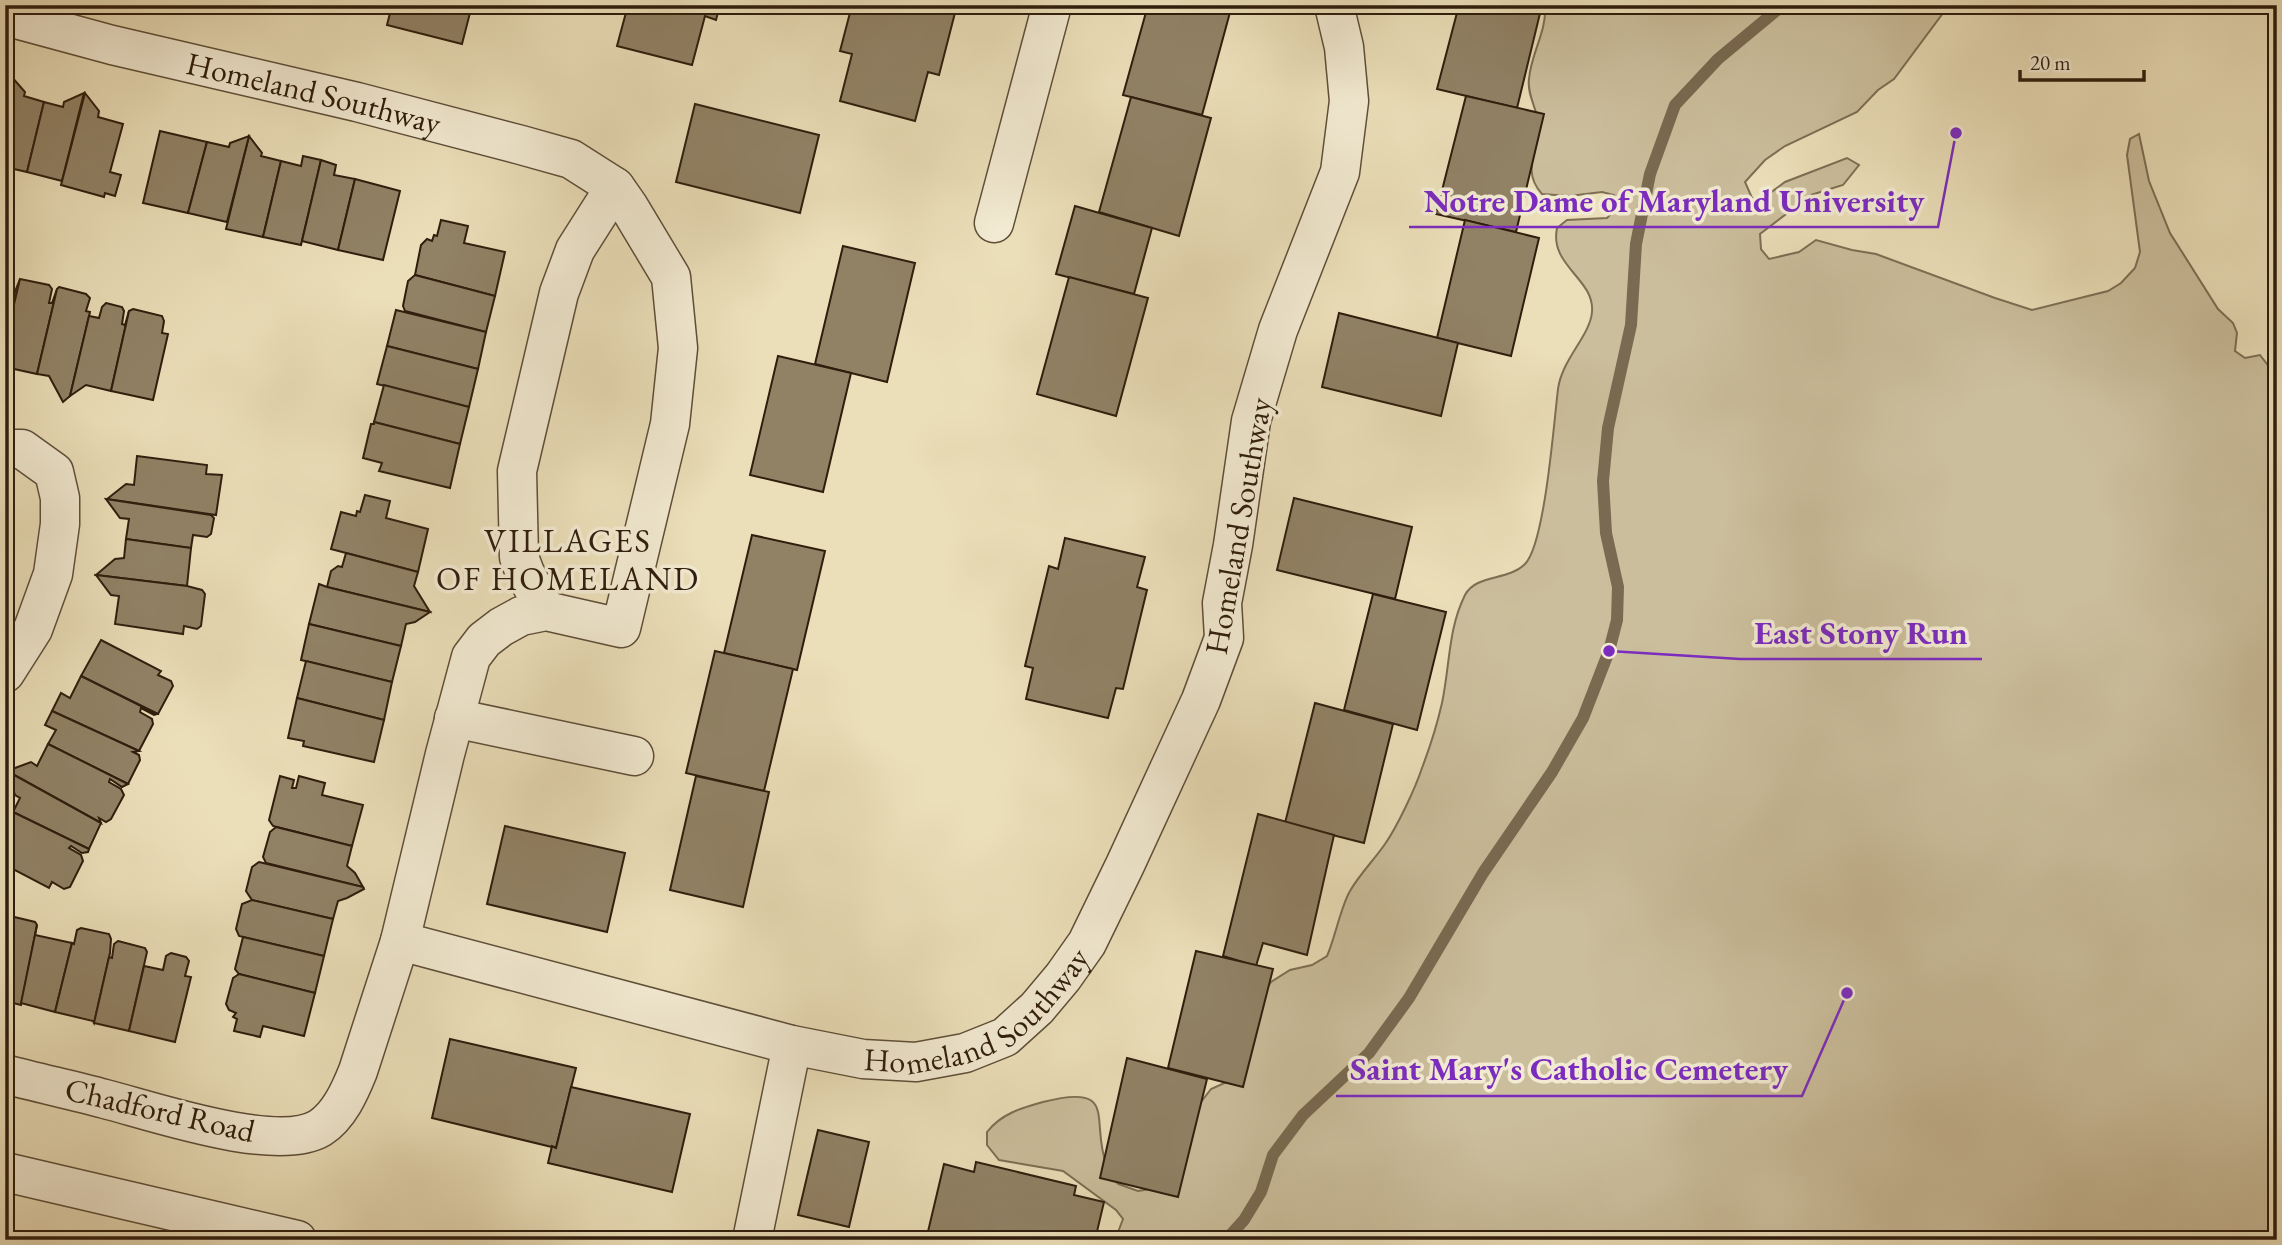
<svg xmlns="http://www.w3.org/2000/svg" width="2282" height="1245" viewBox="0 0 2282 1245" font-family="'EB Garamond',serif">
  <rect width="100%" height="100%" fill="#ebdfb9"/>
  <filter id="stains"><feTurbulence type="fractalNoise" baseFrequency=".00286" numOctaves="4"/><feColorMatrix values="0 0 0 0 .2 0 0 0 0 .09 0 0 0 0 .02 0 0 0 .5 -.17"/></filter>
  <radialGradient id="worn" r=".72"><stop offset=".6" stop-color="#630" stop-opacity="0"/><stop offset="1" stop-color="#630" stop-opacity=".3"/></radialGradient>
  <path fill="#cbbe9c" stroke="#7d6e54" stroke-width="2" d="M1545,5H1949L1894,79L1878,90L1857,112L1785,146L1765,160L1745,182L1752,198L1759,201L1785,182L1847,158L1859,165L1843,185L1811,195L1760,234L1761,249L1769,259L1799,252L1816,240L1852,250L1876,254L1995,298L2032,310L2108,291L2121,283L2135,268L2140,252L2127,155L2130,139L2139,134L2149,181L2170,233L2218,309L2233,323L2237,333L2235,351L2245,358L2260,355L2277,377V1240H1115L1123,1219L1116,1210L1063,1171L999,1160L987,1145V1132C1001,1114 1021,1108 1043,1102C1121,1082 1089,1122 1107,1166C1109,1172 1114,1178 1118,1184L1138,1191L1150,1189L1198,1106L1211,1089L1229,1081L1260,998L1271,982L1290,970L1312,965L1327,956C1335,938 1341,906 1350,891C1359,875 1374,860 1385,844C1397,827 1415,789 1422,768C1430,747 1437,725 1442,703C1450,665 1448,629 1465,595C1476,574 1508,581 1525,564C1545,544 1554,421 1558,389C1562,359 1590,336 1592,312C1595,279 1549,266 1557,228L1567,220L1607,218L1617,208L1614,195L1602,192L1569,196L1542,194C1519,169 1542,148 1538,121C1536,107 1527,94 1529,79C1531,53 1547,32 1545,5Z"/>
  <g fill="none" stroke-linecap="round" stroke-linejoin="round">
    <path stroke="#796a51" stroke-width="12" d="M1226,1240L1244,1220L1261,1192L1273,1155L1303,1115L1369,1053L1409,998L1483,873L1552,772L1583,718L1609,651L1617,620L1618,587L1606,533L1603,481L1608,428L1631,325L1636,244L1650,174L1675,105L1718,59L1783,5"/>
  </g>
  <g fill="#918266" stroke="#2f1d0d" stroke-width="2">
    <path d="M392,5H472L462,44L387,25Z"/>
    <path d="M628,5H720L716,20L705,16L692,65L617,46Z"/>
    <path d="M852,5H957L939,75L928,72L915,121L840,101L852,54L840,51Z"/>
    <path d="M1148,5H1232L1202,115L1123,95Z"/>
    <path d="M1459,5H1542L1517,108L1437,89Z"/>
    <path d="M11,76L25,92L24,96L44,102L27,172L5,167V102Z"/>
    <path d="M84,93L62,181L27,172L44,102L63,107L64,102Z"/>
    <path d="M85,93L99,111L98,117L123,124L110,172L121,175L115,196L105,193L104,197L61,185Z"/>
    <path d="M1466,96L1544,114L1516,232L1436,214Z"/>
    <path d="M1131,97L1211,118L1179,236L1099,212Z"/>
    <path d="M695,104L819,135L800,213L676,182Z"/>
    <path d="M160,131L207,142L188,213L143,203Z"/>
    <path d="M249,136L262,153L261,156L281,161L263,237L226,229Z"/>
    <path d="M249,136L227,222L188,213L207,142L229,147L230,143Z"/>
    <path d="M303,156L321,160L301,245L263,237L281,161L301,166Z"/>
    <path d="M321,160L336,165L334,175L355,179L338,250L302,241Z"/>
    <path d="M355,179L400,191L383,260L338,250Z"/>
    <path d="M1075,206L1152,228L1134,294L1056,274Z"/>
    <path d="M441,220L468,226L464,243L505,252L495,296L415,275L421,245L427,239L432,241L434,235L437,236Z"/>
    <path d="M1465,220L1539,238L1511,356L1437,338Z"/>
    <path d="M843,246L915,263L887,382L815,364Z"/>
    <path d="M415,275L495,296L486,332L405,311L403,306L408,281Z"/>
    <path d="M1069,277L1148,298L1116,416L1037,394Z"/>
    <path d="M20,279L5,342V280L11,281L14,285L12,299Z"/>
    <path d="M20,279L49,285L52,289L49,303H52L57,289L37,374L14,369L12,376L5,375V342Z"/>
    <path d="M59,287L86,294L90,298L86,311L90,312L70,396L63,402L49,376L37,374L57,289Z"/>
    <path d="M106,303L122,307L124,311L122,324L125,325L129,311L111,391L86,385L70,396L89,316L99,318L102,307Z"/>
    <path d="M133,309L162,316L164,321L162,333L168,334L153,400L111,391L129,311Z"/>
    <path d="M396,310L486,332L478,369L387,346Z"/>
    <path d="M1339,313L1458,343L1441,416L1322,387Z"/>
    <path d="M387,346L478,369L469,407L377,384Z"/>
    <path d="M778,356L851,373L823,492L750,475Z"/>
    <path d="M384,385L469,407L460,444L374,422Z"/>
    <path d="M374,422L460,444L450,488L379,471L382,463L363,458L371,424H374Z"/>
    <path d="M137,456L207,465L206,474L222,475L216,515L107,499L126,484L134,485Z"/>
    <path d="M365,495L390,501L386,518L428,529L418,572L331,549L341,512L356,516L357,511L360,512Z"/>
    <path d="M1294,498L1412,527L1395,599L1277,570Z"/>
    <path d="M106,499L211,515L214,518L211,534L207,537L193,535L191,548L126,539L129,519L120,518Z"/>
    <path d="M752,535L825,551L797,670L724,653Z"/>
    <path d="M1065,538L1145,557L1137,587L1147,590L1123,689L1116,688L1108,718L1026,699L1033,668L1025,666L1049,566L1058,569Z"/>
    <path d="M126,539L191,548L187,586L96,575L115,559L124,558Z"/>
    <path d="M346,553L418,572L414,586L430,612L327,587L331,571L338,566L342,567Z"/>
    <path d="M96,575L187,586L202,590L205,594L201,626L197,629L184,626L183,634L115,624L119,596L111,595Z"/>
    <path d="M319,584L327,587L430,612L415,622L406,624L401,646L309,624Z"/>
    <path d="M1373,594L1446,612L1417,730L1344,710Z"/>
    <path d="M309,624L401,646L392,682L301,660Z"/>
    <path d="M101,640L161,671L158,675L171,681L173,686L158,714L81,676Z"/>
    <path d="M715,651L793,669L764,791L686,773Z"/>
    <path d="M306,661L392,682L384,720L297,698Z"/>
    <path d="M81,676L157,714L154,715L141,708L140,712L152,719L153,724L139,751L52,711L61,693L70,698Z"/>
    <path d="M297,698L384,720L374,762L303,746L304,741L288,738Z"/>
    <path d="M1315,703L1393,724L1364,843L1285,823Z"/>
    <path d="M52,711L139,751L133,752L139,755L140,760L128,784L48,744L56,730L45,725Z"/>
    <path d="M48,744L128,784L122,787L110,779L109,782L121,789L124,795L111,819L106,822L99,818L101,823L7,771L31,762L37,766Z"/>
    <path d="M7,771L101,823L89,849L13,812L20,798L15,795Z"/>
    <path d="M280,776L294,780L292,788H296L299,776L325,783L322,795L363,805L352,846L273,826L269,820Z"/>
    <path d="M696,776L769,792L743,907L670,890Z"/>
    <path d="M13,812L89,849L88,852L82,853L71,846L69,848L81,855L83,861L70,887L64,889L52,882L49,888L5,865V827Z"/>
    <path d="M1258,814L1334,835L1307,955L1263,943L1256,966L1223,956Z"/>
    <path d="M505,826L625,853L607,932L487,904Z"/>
    <path d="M276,827L352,846L347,866L355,873L363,887L266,863L263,857L270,832Z"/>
    <path d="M259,862L363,887L364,889L347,898L338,901L333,919L252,900L246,891L252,867Z"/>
    <path d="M252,900L333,919L324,956L239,936L236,929L242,904Z"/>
    <path d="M6,915L35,922L37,925L21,1005L5,1001Z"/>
    <path d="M37,925L35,935L72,943L55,1012L21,1003Z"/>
    <path d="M81,928L109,934L111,939L110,953L94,1023L93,1021L55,1012L72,943L74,944L77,930Z"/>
    <path d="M243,937L324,956L315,993L239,974L235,969Z"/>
    <path d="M118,941L145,948L147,952L129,1031L94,1023L109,957L112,958L114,944Z"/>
    <path d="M1196,951L1273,969L1243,1087L1168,1068Z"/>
    <path d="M171,953L186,957L189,961L185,976L191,977L175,1042L129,1031L144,966L163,970L166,956Z"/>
    <path d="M239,974L315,993L304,1036L263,1026L260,1037L234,1031L237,1019L233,1017L236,1013L229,1010L226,1004L233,978Z"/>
    <path d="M450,1039L576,1068L556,1148L432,1118Z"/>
    <path d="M1127,1058L1207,1079L1178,1197L1100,1178Z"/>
    <path d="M571,1087L690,1114L672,1192L548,1163L552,1146L556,1148Z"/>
    <path d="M818,1130L869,1142L849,1227L798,1215Z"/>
    <path d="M976,1162L1076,1186L1074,1195L1104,1202L1095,1240H926L944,1164L974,1172Z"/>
  </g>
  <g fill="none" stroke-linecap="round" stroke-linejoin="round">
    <defs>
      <g id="minor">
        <path id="s1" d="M5,16L112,45L357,102L521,145L571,159L615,187L629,207L671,277L678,348L670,424L621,628L546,611L521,616L501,627L484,640L471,657L445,754L400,941L358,1071C350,1091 339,1116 320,1128C277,1154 152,1111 105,1099C72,1090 38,1083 5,1074"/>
        <path d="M994,223L1052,5"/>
        <path d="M5,449H22L54,472L60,498V524L53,574L33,629L5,673"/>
        <path d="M546,611L525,573L519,557L517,471L559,293L575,250L615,187"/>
        <path d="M454,718L634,756"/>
        <path id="s2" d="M400,941L792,1045L863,1059L916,1062L965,1053L1005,1037L1037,1008L1063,977L1087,943L1125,865L1201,700L1224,638L1222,603L1233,545L1251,421L1278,330L1340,172L1349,101L1344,47L1334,5"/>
        <path d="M752,1240L792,1045"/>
      </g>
      <path id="tertiary" d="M5,1172L297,1240"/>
    </defs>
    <use href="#minor" stroke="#5e4e38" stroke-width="41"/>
    <use href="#tertiary" stroke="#5e4e38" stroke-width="41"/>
    <use href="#minor" stroke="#f2ead2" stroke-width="38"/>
    <use href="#tertiary" stroke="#f2ead2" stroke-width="38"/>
  </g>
  <g text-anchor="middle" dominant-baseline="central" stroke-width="7" stroke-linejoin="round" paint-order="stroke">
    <g font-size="32" fill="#2f1d0d" stroke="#f2ead2">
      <text stroke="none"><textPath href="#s1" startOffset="318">Homeland Southway</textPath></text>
      <text transform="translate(1238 526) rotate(-80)">Homeland Southway</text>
      <text stroke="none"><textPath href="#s2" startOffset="609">Homeland Southway</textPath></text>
      <text transform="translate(160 1110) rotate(13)">Chadford Road</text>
    </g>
    <g font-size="33" letter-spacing="2" fill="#2f1d0d" stroke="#f2ead2">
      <text x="568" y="540">VILLAGES<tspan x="568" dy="38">OF HOMELAND</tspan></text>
    </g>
  </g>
  <path fill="none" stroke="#7b2cbf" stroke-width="2.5" d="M1956 133L1938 227H1409M1609 651L1740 659H1982M1847 993L1802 1096H1336"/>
  <g fill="#7b2cbf" stroke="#f2ead2" stroke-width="2.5">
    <circle cx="1956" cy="133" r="7"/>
    <circle cx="1609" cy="651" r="7"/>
    <circle cx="1847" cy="993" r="7"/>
  </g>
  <g font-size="33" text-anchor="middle" font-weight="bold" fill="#7b2cbf" stroke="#f2ead2" stroke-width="7" stroke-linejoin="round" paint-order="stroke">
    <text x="1674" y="212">Notre Dame of Maryland University</text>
    <text x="1861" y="644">East Stony Run</text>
    <text x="1569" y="1080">Saint Mary's Catholic Cemetery</text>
  </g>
  <rect width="2282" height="1245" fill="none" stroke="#ebdfb9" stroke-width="28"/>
  <rect x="7" y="7" width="2268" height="1231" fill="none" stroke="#2f1d0d" stroke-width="3.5"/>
  <rect x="14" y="14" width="2254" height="1217" fill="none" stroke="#2f1d0d" stroke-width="2"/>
  <path d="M2020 70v10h124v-10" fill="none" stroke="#2f1d0d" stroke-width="3.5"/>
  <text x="2030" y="70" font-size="21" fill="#2f1d0d" stroke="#f2ead2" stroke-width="5" paint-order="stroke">20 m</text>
  <rect width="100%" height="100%" filter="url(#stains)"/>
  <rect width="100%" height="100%" fill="url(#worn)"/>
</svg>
